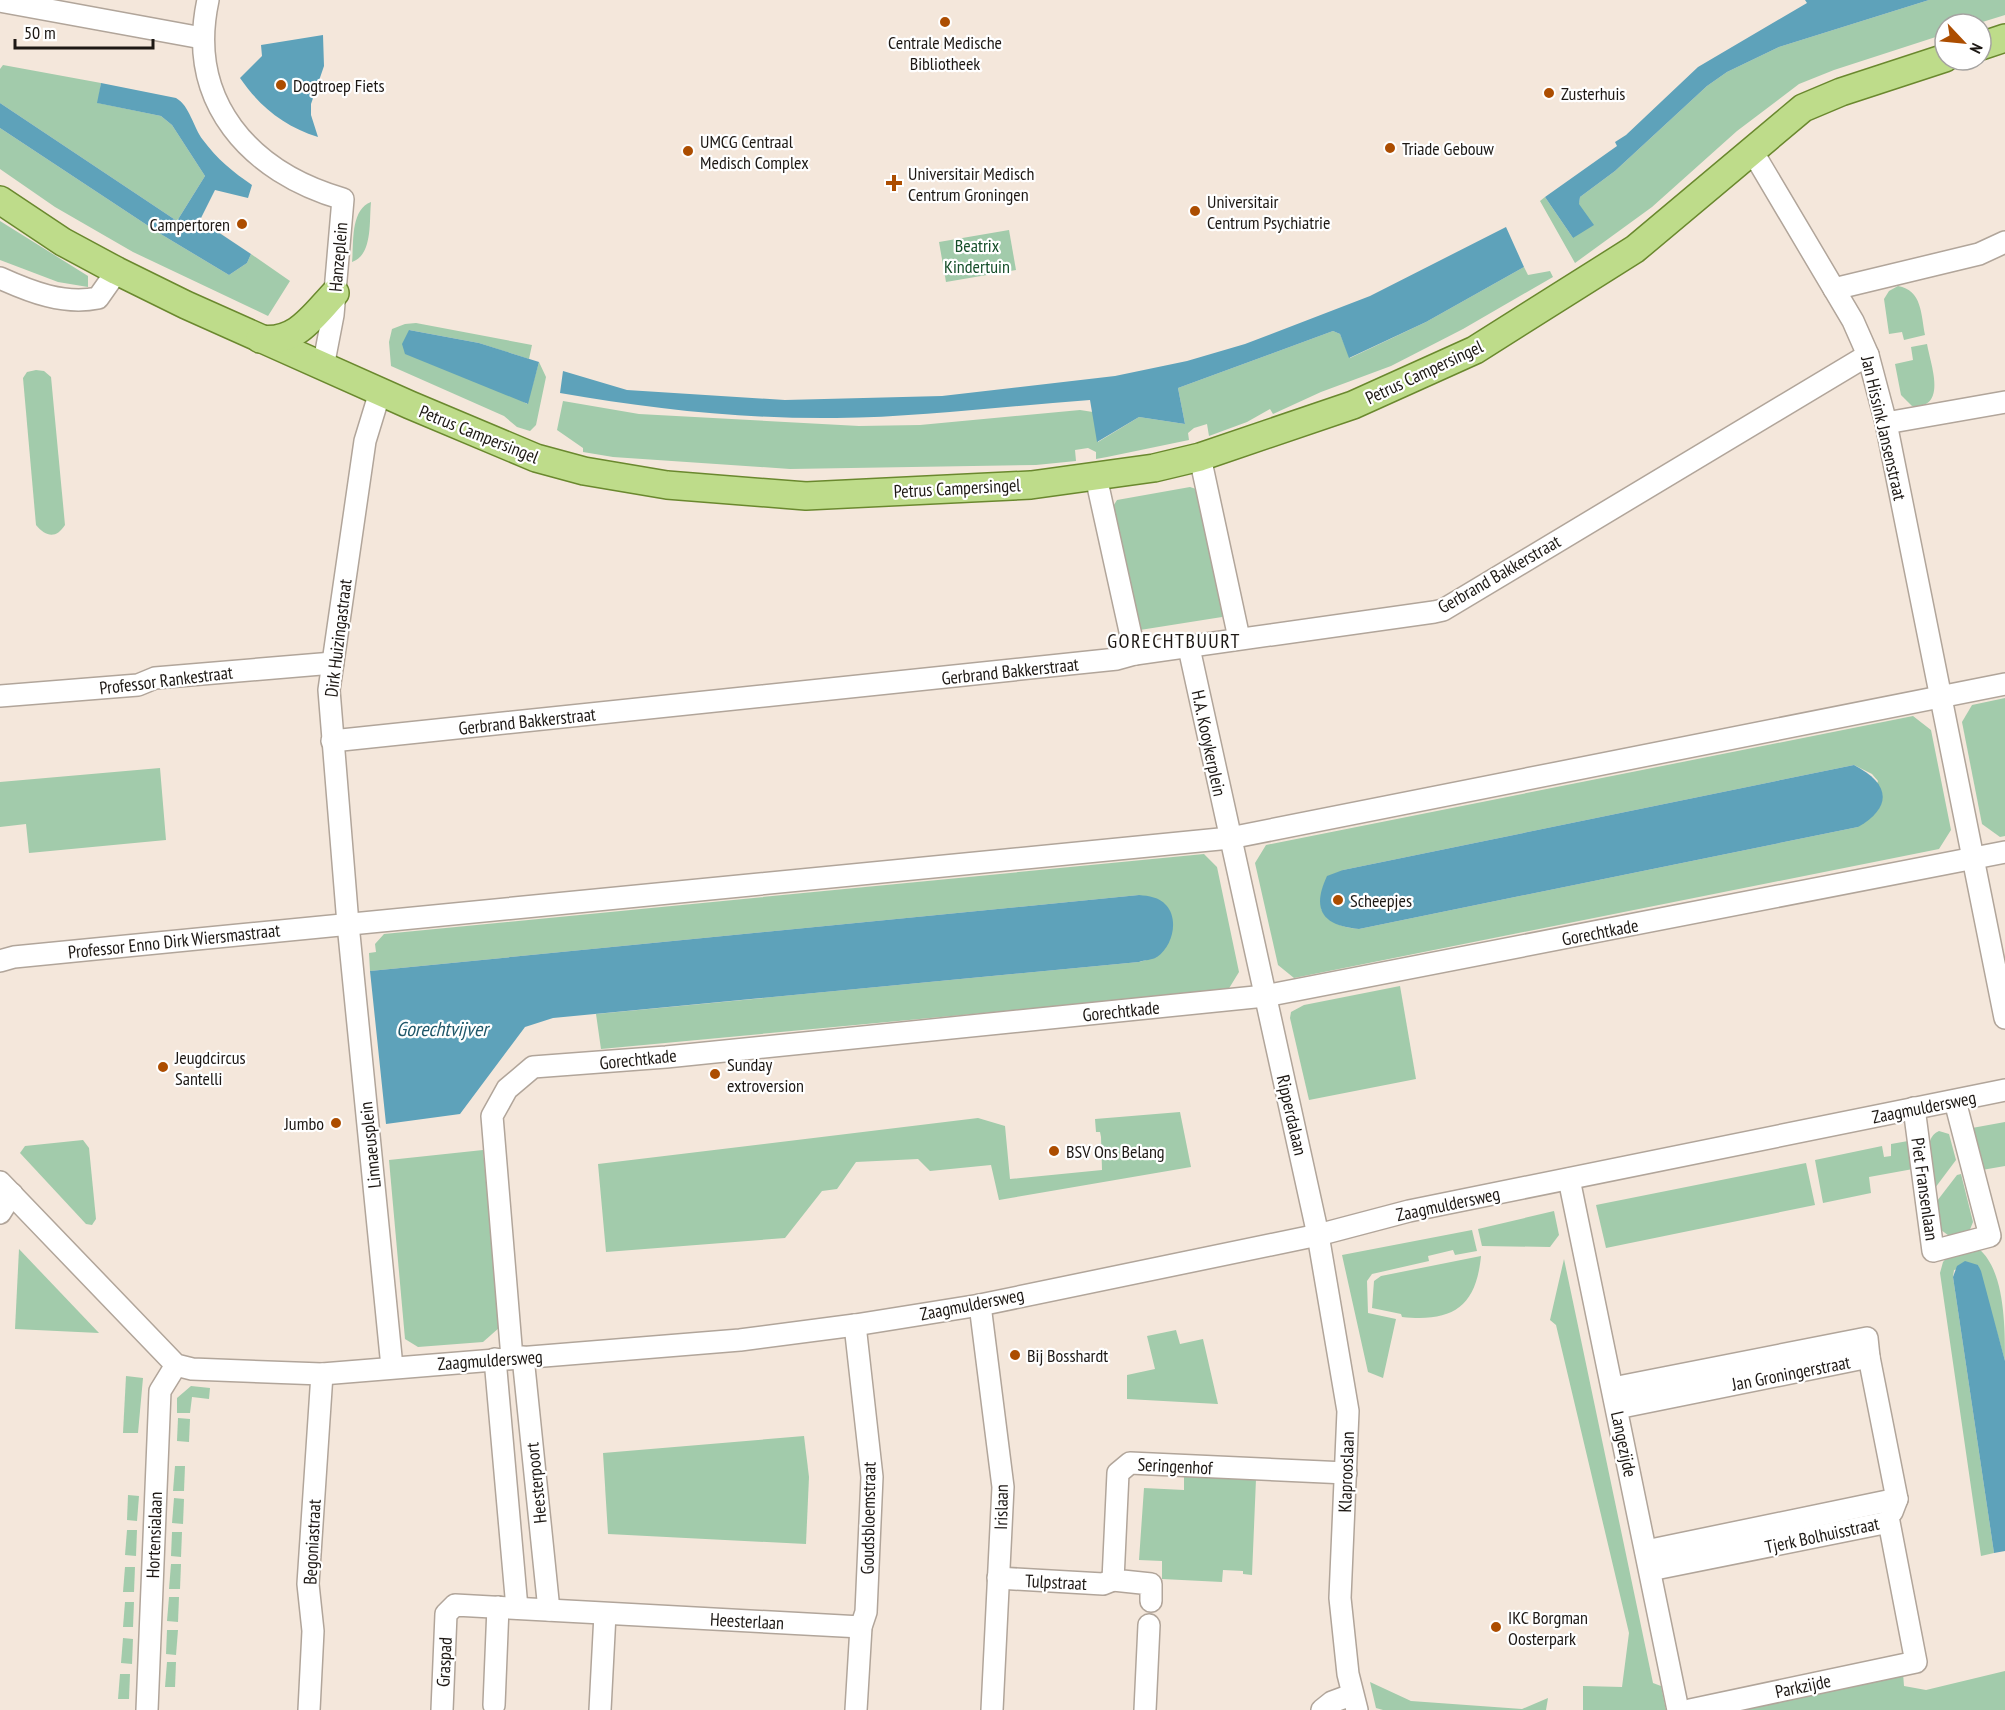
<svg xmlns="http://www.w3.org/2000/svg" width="2005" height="1710" viewBox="0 0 2005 1710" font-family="'PT Sans Narrow',sans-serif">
  <rect width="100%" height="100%" fill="#f4e7db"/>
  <g fill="#a2cbab" fill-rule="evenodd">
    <path d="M1929,0H2005V15L1976,24H1945V34L1834,70L1799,84L1737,131L1652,207L1575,263L1540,201L1545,197L1573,238L1580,197L1615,171L1707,86L1727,72L1779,47Z"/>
    <path d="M3,65L101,83L98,103L161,116L172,125L205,176L177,221L0,103V69Z"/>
    <path d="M0,128L159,233L229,275L247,263L251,254L290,281L268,316L133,252L55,207L0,169Z"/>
    <path d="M371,202C369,221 373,255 352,262C354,243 350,210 371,202Z"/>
    <path d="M0,221L88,276V287L58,282L0,260Z"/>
    <path d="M1009,230L1016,270L946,282L939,242Z"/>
    <path d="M1524,267L1528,275L1550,271L1553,277L1463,329L1391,366L1321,392L1273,414L1270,409L1247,422L1209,436L1207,424L1194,428L1188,433L1189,440L1107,457L1096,459V452L1088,448L1075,450L1076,461L1036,465L790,469L613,457L583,452V448L557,430L563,401L639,414L859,426L920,425L1080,410L1093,412L1098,442L1139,417L1185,424L1178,388L1333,331L1340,334L1350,358L1426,322Z"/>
    <path d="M1898,286C1922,290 1921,314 1925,335L1904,340L1902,332L1889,334L1884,299L1889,291Z"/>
    <path d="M416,323L532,345L529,359L479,343L409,330L527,404L539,362L546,377L536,425L530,431L517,427L504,416L391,366L389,342L392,329L405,324Z"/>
    <path d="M1927,344C1931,366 1948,409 1912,406L1901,395L1895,364L1913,360L1911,347Z"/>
    <path d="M36,370L44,371L51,377L65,525C56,539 46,537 36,525L23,378L27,372Z"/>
    <path d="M1190,487L1196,489L1225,612L1222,617L1140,630L1112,508L1117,500Z"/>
    <path d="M2005,698V836L2000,837L1982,824L1962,722L1972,705Z"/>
    <path d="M1913,716L1931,730L1951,830L1939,849L1294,978L1278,965L1255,863L1266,845ZM1854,765L1872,774L1878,781L1858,827L1359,929C1341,927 1332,924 1321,909L1343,870Z"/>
    <path d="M160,768L166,840L29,853L26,824L0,827V782Z"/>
    <path d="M1204,854L1217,867L1239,972L1228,990L601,1049L596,1014L1139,962L1157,957L1139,895L370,971L369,953L376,952L375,944L384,934Z"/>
    <path d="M1400,986L1416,1079L1309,1100L1290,1018L1291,1012L1304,1005Z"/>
    <path d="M1180,1112L1191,1167L999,1200L991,1165L930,1171L918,1159L856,1162L837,1189L822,1191L785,1238L606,1252L598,1164L978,1118L1005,1126L1010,1179L1102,1170L1101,1137L1100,1132H1096L1095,1119Z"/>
    <path d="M2005,1122V1166L1982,1170L1972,1128Z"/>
    <path d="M1939,1131L1949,1134L1956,1160L1935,1188C1933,1172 1920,1139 1939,1131Z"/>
    <path d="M83,1140L89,1148L96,1219L92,1225L86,1224L20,1153L25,1146Z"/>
    <path d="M1908,1141L1913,1169L1869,1177L1871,1193L1823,1203L1815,1160L1882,1146L1884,1157L1891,1156V1144Z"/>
    <path d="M483,1150L500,1327L483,1342L418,1347L405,1339L389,1160Z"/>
    <path d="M1806,1163L1815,1205L1606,1248L1596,1205Z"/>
    <path d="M1961,1174L1973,1222L1969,1232L1952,1238L1941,1230L1937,1201L1957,1175Z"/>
    <path d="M1554,1211L1559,1235L1550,1247L1482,1246L1478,1229Z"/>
    <path d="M1472,1230L1477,1251L1455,1255L1453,1250L1428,1256L1429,1261L1372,1274L1367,1281L1368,1313L1396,1319L1383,1378L1368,1372L1342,1255Z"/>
    <path d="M19,1249L99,1333L15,1329Z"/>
    <path d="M1979,1249C2005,1271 2005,1327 2005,1361L1978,1265L1954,1270L1953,1277L1994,1553L1981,1556L1940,1273L1943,1262L1951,1253Z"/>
    <path d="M1481,1256C1476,1308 1452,1322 1402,1317L1401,1314L1372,1308L1374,1281L1381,1276Z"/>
    <path d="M1564,1259L1653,1683L1661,1686L1666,1710H1583V1686L1622,1687L1629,1633L1556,1325L1550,1320Z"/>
    <path d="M1176,1330L1180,1344L1203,1339L1218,1404L1127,1399V1375L1155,1369L1147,1336Z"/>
    <path d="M126,1376L143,1378L138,1433H123Z"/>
    <path d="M191,1386L210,1388L209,1399L192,1397L190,1413H177V1398Z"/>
    <path d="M178,1418L190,1419L189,1442L177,1441Z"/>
    <path d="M804,1436L809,1477L806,1544L608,1534L603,1453Z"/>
    <path d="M175,1466H185L184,1491H173Z"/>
    <path d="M1184,1475L1256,1479L1252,1575L1243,1574V1571L1223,1570L1222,1582L1162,1579V1561L1139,1560L1144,1488L1184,1490Z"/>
    <path d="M128,1495L139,1496L137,1521L127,1520Z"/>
    <path d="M174,1498L184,1499L183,1524L172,1523Z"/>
    <path d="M127,1530H137L136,1556L125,1555Z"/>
    <path d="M172,1532H182L181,1557L171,1556Z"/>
    <path d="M171,1564H181L180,1589H169Z"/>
    <path d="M125,1567H135L134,1592H123Z"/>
    <path d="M169,1597H179L178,1622L167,1621Z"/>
    <path d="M125,1602H134L133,1627H123Z"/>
    <path d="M167,1630H178L176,1655L166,1654Z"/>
    <path d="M123,1638L133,1639L132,1664L121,1663Z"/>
    <path d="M167,1662H176L175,1687H165Z"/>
    <path d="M2005,1671V1710H1730L1903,1673L1904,1686L1926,1690Z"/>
    <path d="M120,1674H130L129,1699H118Z"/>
    <path d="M1370,1682L1411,1701L1522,1709L1548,1698L1546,1710H1383L1376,1708Z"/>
  </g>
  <g fill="#5ea2ba">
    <path d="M1805,0H1929L1779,47L1727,72L1707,86L1615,171L1580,197L1579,204L1594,225L1573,238L1545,197L1617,146L1615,142L1626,135L1698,67L1807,3Z"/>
    <path d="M323,35L324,66L311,104V115L318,137C284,126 260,107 240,78L262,56L261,45Z"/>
    <path d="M101,83L176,98C190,106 193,127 203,140C217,159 233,172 252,185L248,198L215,190L200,220L251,254L247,263L229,275L159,233L0,128V103L177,221L205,176L172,125L161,116L97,103Z"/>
    <path d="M1506,227L1524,267L1426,322L1349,358L1340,334L1333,331L1178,388L1185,424L1139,417L1097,442L1090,400C1005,406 921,417 836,418C743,419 651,409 560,393L563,371L627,390L785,400L942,396L1115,376L1187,361L1245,344L1370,296Z"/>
    <path d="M409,330L479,343L539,362L528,404L405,354L402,344Z"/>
    <path d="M1854,765C1889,783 1894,806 1858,827L1359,929C1323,926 1311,910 1327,876L1343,870Z"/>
    <path d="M1139,895C1149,896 1159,897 1166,905C1179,919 1173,946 1157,957C1153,960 1144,960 1139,962L553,1018L525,1027L460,1114L386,1124L370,971Z"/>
    <path d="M1965,1261L1978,1265L1981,1271L2005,1361V1551L1994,1553L1953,1277L1957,1266Z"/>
  </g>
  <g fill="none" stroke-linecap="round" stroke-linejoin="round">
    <defs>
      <g id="minor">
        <path d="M208,0C186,102 250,172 343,199L333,315L323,367"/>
        <path d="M0,1L202,38"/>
        <path d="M1751,149L1853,321L1868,355L1886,423L2005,1018"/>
        <path d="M0,278C31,292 64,305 98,298L117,271"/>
        <path d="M1834,289L1979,254L2005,242"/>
        <path d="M380,392L365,441L329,690L348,924L392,1367"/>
        <path d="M1886,423L2005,402"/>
        <path d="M1200,457L1239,638"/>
        <path d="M1096,477L1135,654"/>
        <path d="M1189,648L1318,1235L1348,1411L1340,1598L1348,1674L1357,1710"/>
        <path d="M0,696L138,685L155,678L333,663"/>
        <path d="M332,741L1117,659L1135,654L1434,612L1443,610L1868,355"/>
        <path d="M0,961L14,957L1230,838L2005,684"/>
        <path d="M1914,1108L1933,1251L1990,1236L1955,1101"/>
        <path d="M1569,1179L1678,1710"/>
        <path d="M0,1182L176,1365L192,1369L322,1374L740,1340L855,1325L980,1305L1318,1235L1409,1211L2005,1090"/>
        <path d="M0,1213L12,1194"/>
        <path d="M980,1305L1003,1487L992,1710"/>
        <path d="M855,1325L872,1477L866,1612L861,1627L856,1710"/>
        <path d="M523,1357L549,1610"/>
        <path d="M1869,1357L1897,1499L1892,1512"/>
        <path d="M512,1358L492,1116L507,1089L533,1067L666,1057L1265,996L2005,852"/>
        <path d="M495,1359L517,1608"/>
        <path d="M1613,1388L1867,1338L1869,1357L1617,1408"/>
        <path d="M1646,1551L1897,1499"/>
        <path d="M1650,1570L1889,1522L1916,1662L1690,1710"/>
        <path d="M998,1578L1103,1584L1113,1580"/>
        <path d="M1151,1601V1584L1113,1580L1118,1473L1130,1463L1346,1473"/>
        <path d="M494,1705L498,1607"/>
        <path d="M147,1710L160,1391L176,1365"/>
        <path d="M309,1710L313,1631L308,1584L322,1374"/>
        <path d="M442,1710L446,1614L455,1605L861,1627"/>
        <path d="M600,1710L605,1614"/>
        <path d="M1145,1710L1149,1625"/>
        <path d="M1322,1710L1332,1702L1351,1695"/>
      </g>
      <g id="major">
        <path d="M1981,46L2005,38"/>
        <path d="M0,200L63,242L117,271L186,305L410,405L536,458L584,471L667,485L806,496L1031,485L1154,468L1200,457L1353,405L1475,350L1635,249L1803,108L1841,92L1945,58"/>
        <path d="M260,339C296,344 313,316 335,293"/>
      </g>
    </defs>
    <use href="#minor" stroke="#b1a59a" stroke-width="24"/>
    <use href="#major" stroke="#6a882e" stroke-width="30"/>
    <use href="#minor" stroke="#fff" stroke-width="21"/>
    <use href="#major" stroke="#bedc8a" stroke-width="27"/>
  </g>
  <g fill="#ac4d00" stroke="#fff" stroke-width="2">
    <circle cx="945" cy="22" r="6"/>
    <circle cx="281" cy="85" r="6"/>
    <circle cx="1549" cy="93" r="6"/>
    <circle cx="1390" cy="148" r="6"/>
    <circle cx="688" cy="151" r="6"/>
    <path d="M891 174h6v6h6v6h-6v6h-6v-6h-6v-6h6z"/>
    <circle cx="1195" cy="211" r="6"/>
    <circle cx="242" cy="224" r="6"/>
    <circle cx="1338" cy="900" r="6"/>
    <circle cx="163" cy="1067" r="6"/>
    <circle cx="715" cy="1074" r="6"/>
    <circle cx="336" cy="1123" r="6"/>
    <circle cx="1054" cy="1151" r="6"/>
    <circle cx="1015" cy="1355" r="6"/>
    <circle cx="1496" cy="1627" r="6"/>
  </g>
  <g text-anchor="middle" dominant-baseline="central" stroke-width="4.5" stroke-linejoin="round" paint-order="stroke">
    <g font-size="18" fill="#1d1814" stroke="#fff" text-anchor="start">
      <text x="945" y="42" text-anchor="middle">Centrale Medische<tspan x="945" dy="21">Bibliotheek</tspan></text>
      <text x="293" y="85">Dogtroep Fiets</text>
      <text x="1561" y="93">Zusterhuis</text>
      <text x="700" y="141">UMCG Centraal<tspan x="700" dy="21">Medisch Complex</tspan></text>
      <text x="1402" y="148">Triade Gebouw</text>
      <text x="908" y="173">Universitair Medisch<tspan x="908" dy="21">Centrum Groningen</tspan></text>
      <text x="1207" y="201">Universitair<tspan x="1207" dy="21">Centrum Psychiatrie</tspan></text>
      <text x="230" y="224" text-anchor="end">Campertoren</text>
      <text x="1350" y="900">Scheepjes</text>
      <text x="175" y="1057">Jeugdcircus<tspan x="175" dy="21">Santelli</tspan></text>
      <text x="727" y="1064">Sunday<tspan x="727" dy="21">extroversion</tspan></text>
      <text x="324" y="1123" text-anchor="end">Jumbo</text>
      <text x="1066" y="1151">BSV Ons Belang</text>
      <text x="1027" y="1355">Bij Bosshardt</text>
      <text x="1508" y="1617">IKC Borgman<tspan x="1508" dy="21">Oosterpark</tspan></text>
    </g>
    <g font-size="18" fill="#144d28" stroke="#fff">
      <text x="977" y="245">Beatrix<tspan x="977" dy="21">Kindertuin</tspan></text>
    </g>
    <g font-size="18" fill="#1d1814" stroke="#fff">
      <text transform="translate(338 257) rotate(-85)">Hanzeplein</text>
      <text transform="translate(1424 372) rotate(-25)">Petrus Campersingel</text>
      <text transform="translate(1884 428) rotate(77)">Jan Hissink Jansenstraat</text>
      <text transform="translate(479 434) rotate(22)">Petrus Campersingel</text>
      <text transform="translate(957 488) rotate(-3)">Petrus Campersingel</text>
      <text transform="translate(1499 574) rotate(-30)">Gerbrand Bakkerstraat</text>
      <text transform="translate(338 638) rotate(-83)">Dirk Huizingastraat</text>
      <text transform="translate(1010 671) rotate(-6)">Gerbrand Bakkerstraat</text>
      <text transform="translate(166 680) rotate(-7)">Professor Rankestraat</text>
      <text transform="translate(527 721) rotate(-6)">Gerbrand Bakkerstraat</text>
      <text transform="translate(1209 743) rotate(78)">H.A. Kooykerplein</text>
      <text transform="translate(1600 932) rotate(-11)">Gorechtkade</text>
      <text transform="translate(174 941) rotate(-6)">Professor Enno Dirk Wiersmastraat</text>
      <text transform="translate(1121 1011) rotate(-6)">Gorechtkade</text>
      <text transform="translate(638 1059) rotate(-6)">Gorechtkade</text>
      <text transform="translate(1924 1107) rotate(-11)">Zaagmuldersweg</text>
      <text transform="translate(1292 1115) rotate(77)">Ripperdalaan</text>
      <text transform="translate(370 1145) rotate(-96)">Linnaeusplein</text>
      <text transform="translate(1925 1189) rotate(82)">Piet Fransenlaan</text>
      <text transform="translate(1448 1204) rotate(-12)">Zaagmuldersweg</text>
      <text transform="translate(972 1304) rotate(-11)">Zaagmuldersweg</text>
      <text transform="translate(490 1360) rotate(-4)">Zaagmuldersweg</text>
      <text transform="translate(1791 1373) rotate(-11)">Jan Groningerstraat</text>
      <text transform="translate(1624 1444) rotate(78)">Langezijde</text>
      <text transform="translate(1175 1466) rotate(3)">Seringenhof</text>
      <text transform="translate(1346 1472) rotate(-88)">Klaprooslaan</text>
      <text transform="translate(536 1483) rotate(-96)">Heesterpoort</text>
      <text transform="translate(1001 1507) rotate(-89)">Irislaan</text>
      <text transform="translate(868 1518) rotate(-89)">Goudsbloemstraat</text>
      <text transform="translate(154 1535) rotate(-88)">Hortensialaan</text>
      <text transform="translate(1822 1535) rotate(-12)">Tjerk Bolhuisstraat</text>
      <text transform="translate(312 1542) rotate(-87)">Begoniastraat</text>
      <text transform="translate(1056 1582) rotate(3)">Tulpstraat</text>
      <text transform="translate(747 1621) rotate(3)">Heesterlaan</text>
      <text transform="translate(444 1662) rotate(-87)">Graspad</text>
      <text transform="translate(1803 1686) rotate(-12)">Parkzijde</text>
    </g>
    <g font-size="20" letter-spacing="1.5" fill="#1d1814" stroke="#fff">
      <text x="1174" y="641">GORECHTBUURT</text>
    </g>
    <g font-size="20" font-style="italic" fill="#1f5769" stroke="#fff">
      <text x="442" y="1029">Gorechtvijver</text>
    </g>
  </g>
  <g transform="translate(1963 42) rotate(116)"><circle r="28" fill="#ffffff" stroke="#a5a3a1" stroke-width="1.5"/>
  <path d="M0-4.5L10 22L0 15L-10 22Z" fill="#ac4d00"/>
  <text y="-9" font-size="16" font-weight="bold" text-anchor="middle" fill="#1d1814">N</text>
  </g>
  <path d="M15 39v9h138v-9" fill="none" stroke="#1d1814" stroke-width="3"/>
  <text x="24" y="39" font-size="18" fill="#1d1814" stroke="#ffffff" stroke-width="4.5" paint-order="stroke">50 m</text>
</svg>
